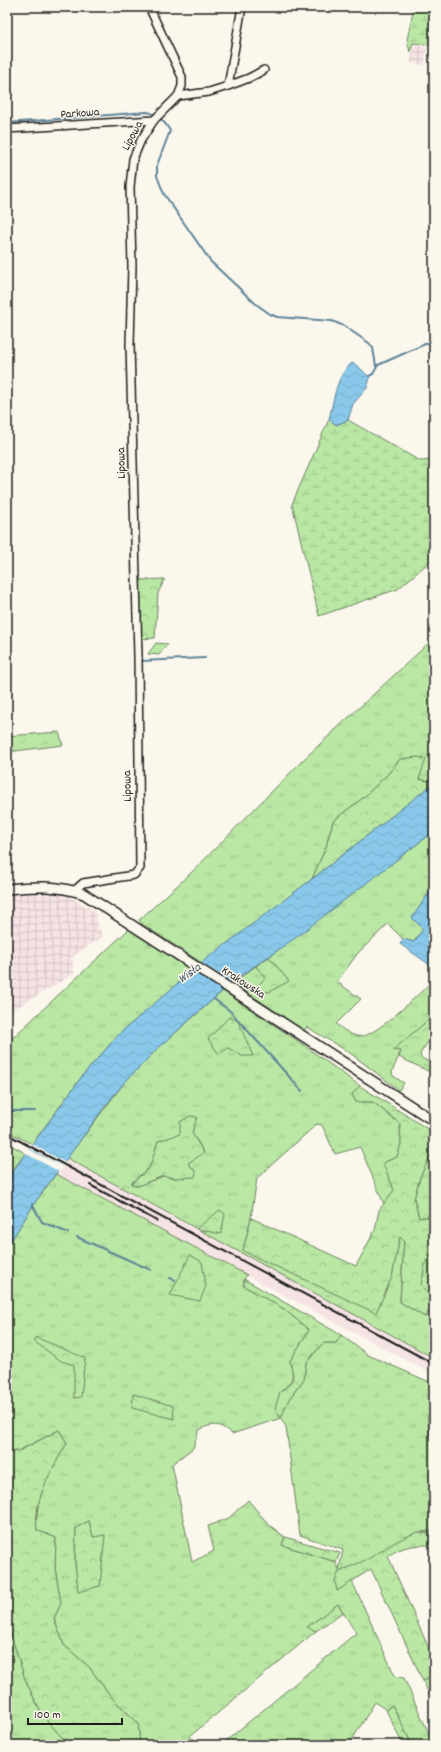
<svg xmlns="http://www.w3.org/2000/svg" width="441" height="1752" viewBox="0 0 441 1752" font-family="Dekko,sans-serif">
  <defs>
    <pattern id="industrial-grid" width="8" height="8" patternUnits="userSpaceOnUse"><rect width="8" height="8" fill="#f6e4e5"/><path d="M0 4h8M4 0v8" fill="none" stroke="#d2c3c4"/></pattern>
    <pattern id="grass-tufts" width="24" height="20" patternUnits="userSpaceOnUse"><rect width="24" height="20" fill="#bae7a4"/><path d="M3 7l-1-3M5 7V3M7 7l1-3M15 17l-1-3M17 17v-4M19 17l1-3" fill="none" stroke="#9fc68d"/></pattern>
    <pattern id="forest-crowns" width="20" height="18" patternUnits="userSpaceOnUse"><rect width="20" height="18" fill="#bae7a4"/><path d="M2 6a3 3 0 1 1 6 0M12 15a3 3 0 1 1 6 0" fill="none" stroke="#9fc68d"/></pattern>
    <pattern id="wetland-marsh" width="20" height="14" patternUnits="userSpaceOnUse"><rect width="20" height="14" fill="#bae7a4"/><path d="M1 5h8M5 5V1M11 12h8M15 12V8" fill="none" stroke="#9fc68d"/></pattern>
    <pattern id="water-waves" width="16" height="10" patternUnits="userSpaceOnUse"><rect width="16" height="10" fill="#89c8ea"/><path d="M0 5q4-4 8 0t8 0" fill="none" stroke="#76abc8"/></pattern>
  </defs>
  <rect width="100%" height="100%" fill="#fbf7ec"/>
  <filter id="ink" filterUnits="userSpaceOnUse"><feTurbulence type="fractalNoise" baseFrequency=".025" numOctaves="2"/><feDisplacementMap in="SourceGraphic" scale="8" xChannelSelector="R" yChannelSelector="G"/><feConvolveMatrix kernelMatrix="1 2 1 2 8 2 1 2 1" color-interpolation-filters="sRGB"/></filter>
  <g filter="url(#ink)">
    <path fill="#f6e4e5" d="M67,1158L434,1358V1375L56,1174Z"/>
    <g fill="url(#industrial-grid)">
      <path d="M413,45L427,47L425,65L411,63Z"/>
      <path d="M60,891L94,911L102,937L72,957L74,974L7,1013V895Z"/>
    </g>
    <g fill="url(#grass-tufts)" stroke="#6b8260" fill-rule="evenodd">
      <path d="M434,638V778L427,781L419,779L425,759H400L388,774L364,797L333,821L326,847L312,879L202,963L142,924L139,920L190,874L304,759Z"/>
      <path d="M434,831V885L413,917L423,929L414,942L403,939L388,924L357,954L337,982L361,999L336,1024C343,1029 353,1038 363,1036C381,1032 419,993 434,980V1015L394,1050L401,1051L392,1072L393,1076L404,1083L399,1090L350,1053L307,1027L304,1031L233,983L256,966L266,978L255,990L288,981L269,957Z"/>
      <path d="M129,929L193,971L119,1034L83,1075L32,1144L7,1131V1043Z"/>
      <path d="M223,991L298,1041L360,1086L352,1094L356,1102H373L400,1124L401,1144L397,1157L383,1163L394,1190L384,1204L360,1147L335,1154L322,1125L317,1124L257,1178L251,1218L243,1251L392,1277L400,1236L404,1241L400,1302L425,1317L434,1304V1358L67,1158L124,1083L157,1049ZM192,1133L204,1152L188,1163L196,1172L176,1178L163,1176L138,1186L131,1183L150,1167L158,1141Z"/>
      <path d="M7,1143L25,1153L7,1179Z"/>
      <path d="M433,1148L434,1216L419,1218L414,1199L420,1177Z"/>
      <path d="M56,1174L247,1275L244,1279V1286L284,1309L309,1330L290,1361C294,1378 294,1380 280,1392L281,1417L289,1399L304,1379L306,1363L323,1343H336L341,1335L368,1355L434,1384V1416H427L434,1457V1530C406,1533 395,1545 371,1558C361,1563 349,1567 339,1572L335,1581L338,1590L352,1581L395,1676L404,1678L434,1745H412L392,1705L386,1710L375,1702L349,1745H221L356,1633L338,1604L308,1627L316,1631L189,1737L208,1745H140L138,1723L112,1698L89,1667L64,1645L54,1619L61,1603L55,1568L56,1538L37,1530C33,1499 52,1469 67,1443L59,1430L18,1451L7,1452V1247L36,1201ZM281,1418L286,1427L300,1535L343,1550L339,1570L336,1562L282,1545L285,1537L269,1525L248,1500L229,1518L208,1526L214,1551L192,1562L172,1464L193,1448L199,1430C212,1423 220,1423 232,1434ZM89,1521L93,1537L105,1536L79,1592L75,1561L76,1528Z"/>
      <path d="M434,1252V1298L426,1292L420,1284L426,1261Z"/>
      <path d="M7,1622L25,1679L42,1715L69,1745H7Z"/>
      <path d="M434,1674V1705L423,1681Z"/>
    </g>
    <g fill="url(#forest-crowns)" stroke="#6b8260">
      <path d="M165,579L158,593L155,638L140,639L139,580Z"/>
      <path d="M156,643L168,644L159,655L148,654Z"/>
      <path d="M59,732L63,745L7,752V736Z"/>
      <path d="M418,757L426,759L419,779L427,781L434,778V783L312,879L326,847L333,821L364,797L388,774L400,759Z"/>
      <path d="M269,957L289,981L269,992L254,990L265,978L256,966Z"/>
      <path d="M434,1015V1033L420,1054L421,1058L434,1064V1074L399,1057L401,1051L393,1050Z"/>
      <path d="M229,1017L238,1021L253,1056H242L228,1048L219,1054L208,1039Z"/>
      <path d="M360,1086L434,1133V1148L420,1177L414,1199L419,1218L434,1216V1252L426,1261L421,1284L426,1292L434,1298V1304L425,1317L400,1302L404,1241L400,1237L392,1277L376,1313L243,1251L251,1218L356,1266L375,1230L379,1210L394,1190L383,1163L397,1157L401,1144L400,1124L373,1102H356L352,1094Z"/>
      <path d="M190,1116L197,1117L192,1133L204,1153L188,1163L196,1172L195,1177L176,1178L163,1176L138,1186L131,1184L150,1167L158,1141L180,1134V1122Z"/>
      <path d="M220,1210L225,1214L221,1234L196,1229Z"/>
      <path d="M190,1255L202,1262L206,1286L200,1301L170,1295Z"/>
      <path d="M244,1279L341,1335L336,1343H323L306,1363L304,1379L289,1399L281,1418L275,1408L280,1392L291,1383L293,1375L290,1361L309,1330L284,1309L244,1286Z"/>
      <path d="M35,1337L85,1358L81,1397L74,1398V1365L61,1361L35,1342Z"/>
      <path d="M133,1394L173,1406L174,1419L132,1408Z"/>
      <path d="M59,1430L67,1443C52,1469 33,1499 37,1530L56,1538L55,1568L61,1603L54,1619L64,1645L89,1667L112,1698L138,1723L140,1745H69L42,1715L25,1679L7,1622V1452L19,1451Z"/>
      <path d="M89,1521L93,1537L105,1535L100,1586L78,1592L75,1561L76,1528Z"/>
      <path d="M417,1532L434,1533V1545C416,1545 403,1545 388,1556L434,1660V1674L423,1681L371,1569L337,1591L335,1581L339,1572L370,1558L397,1541Z"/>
      <path d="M285,1537L340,1553L336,1562L282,1545Z"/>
      <path d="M338,1604L343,1612L316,1631L307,1627Z"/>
      <path d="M392,1705L412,1745H403L386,1710Z"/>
    </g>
    <g fill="url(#wetland-marsh)" stroke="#6b8260">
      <path d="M414,7H434V28L430,45L413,43L410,52L407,40Z"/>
      <path d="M329,419L336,425L348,420L420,461L434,460V558L398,589L319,616L292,504Z"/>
    </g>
    <g fill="url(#water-waves)" stroke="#5d8398">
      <path d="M352,363L359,367L370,378L367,388L353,404L348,420L336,425L329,419C334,400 336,375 352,363Z"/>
      <path d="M434,783V831L294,939L236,979L157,1049L124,1083L106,1105L36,1201L7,1247V1179L83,1075L119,1034L206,959L312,879Z"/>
      <path d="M434,885V964L430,965L400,944L403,939L414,942L423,929L412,918Z"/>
    </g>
    <g fill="#fbf7ec">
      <path d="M200,962L234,984L225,992L191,970Z"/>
      <path d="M30,1143L32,1144L66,1163L63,1167L27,1147Z"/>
      <path d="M26,1148L63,1167L60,1172L23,1152Z"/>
    </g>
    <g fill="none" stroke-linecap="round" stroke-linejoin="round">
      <g stroke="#5d8398" stroke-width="2">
        <path d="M7,123L147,112C158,114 165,122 170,131L157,165V176L164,194L211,262L256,304L270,314L277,317L332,321L344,326L369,343L373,348L376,366L434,340"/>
        <path d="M369,376L373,374L378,365"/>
        <path d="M141,661L205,658"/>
        <path d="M214,999L230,1011L302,1091"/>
        <path d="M7,1111H35"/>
        <path d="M32,1204L42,1222L68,1233"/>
        <path d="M77,1237L151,1270"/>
        <path d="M170,1278L175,1280"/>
      </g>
      <defs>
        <g id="street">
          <path d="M228,86L249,78L264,70"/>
          <path d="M178,96L209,92L228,86L242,7"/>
          <path d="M7,129L154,120"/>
          <path d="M74,891L83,883L134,875L140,868L138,656L130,345L132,266L130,187L133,159L141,140L154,120L178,96L182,86V77L149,7"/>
        </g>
        <path id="secondary" d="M7,889C34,886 57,885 84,894L434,1121"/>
      </defs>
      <use href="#street" stroke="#1c1c1c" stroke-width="10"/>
      <use href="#secondary" stroke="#1c1c1c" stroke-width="12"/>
      <use href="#street" stroke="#fbf7ec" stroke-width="7"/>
      <use href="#secondary" stroke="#fbf7ec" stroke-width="9"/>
      <g stroke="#1c1c1c" stroke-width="2">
        <path d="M7,1134L434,1364"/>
        <path d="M90,1185L157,1221"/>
      </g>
    </g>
  </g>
  <g text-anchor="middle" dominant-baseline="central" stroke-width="3" stroke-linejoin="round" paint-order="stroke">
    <g font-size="12" fill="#1c1c1c" stroke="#fbf7ec">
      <text transform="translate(80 114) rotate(-4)">Parkowa</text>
      <text transform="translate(133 136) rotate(-62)">Lipowa</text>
      <text transform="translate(122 463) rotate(-91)">Lipowa</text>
      <text transform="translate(128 786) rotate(-91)">Lipowa</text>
      <text transform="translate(243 983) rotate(33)">Krakowska</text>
    </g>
    <g font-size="13" font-style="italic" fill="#425864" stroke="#fbf7ec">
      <text transform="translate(190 974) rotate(-36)">Wisła</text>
    </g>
  </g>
  <rect width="441" height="1752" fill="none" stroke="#fbf7ec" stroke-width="24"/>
  <rect x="12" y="12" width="417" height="1728" fill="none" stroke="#1c1c1c" stroke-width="1.5" filter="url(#ink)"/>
  <path d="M28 1718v6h94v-6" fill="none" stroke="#1c1c1c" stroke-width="2"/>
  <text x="34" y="1718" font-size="12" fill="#1c1c1c" stroke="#fbf7ec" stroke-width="3" paint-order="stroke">100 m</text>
</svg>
